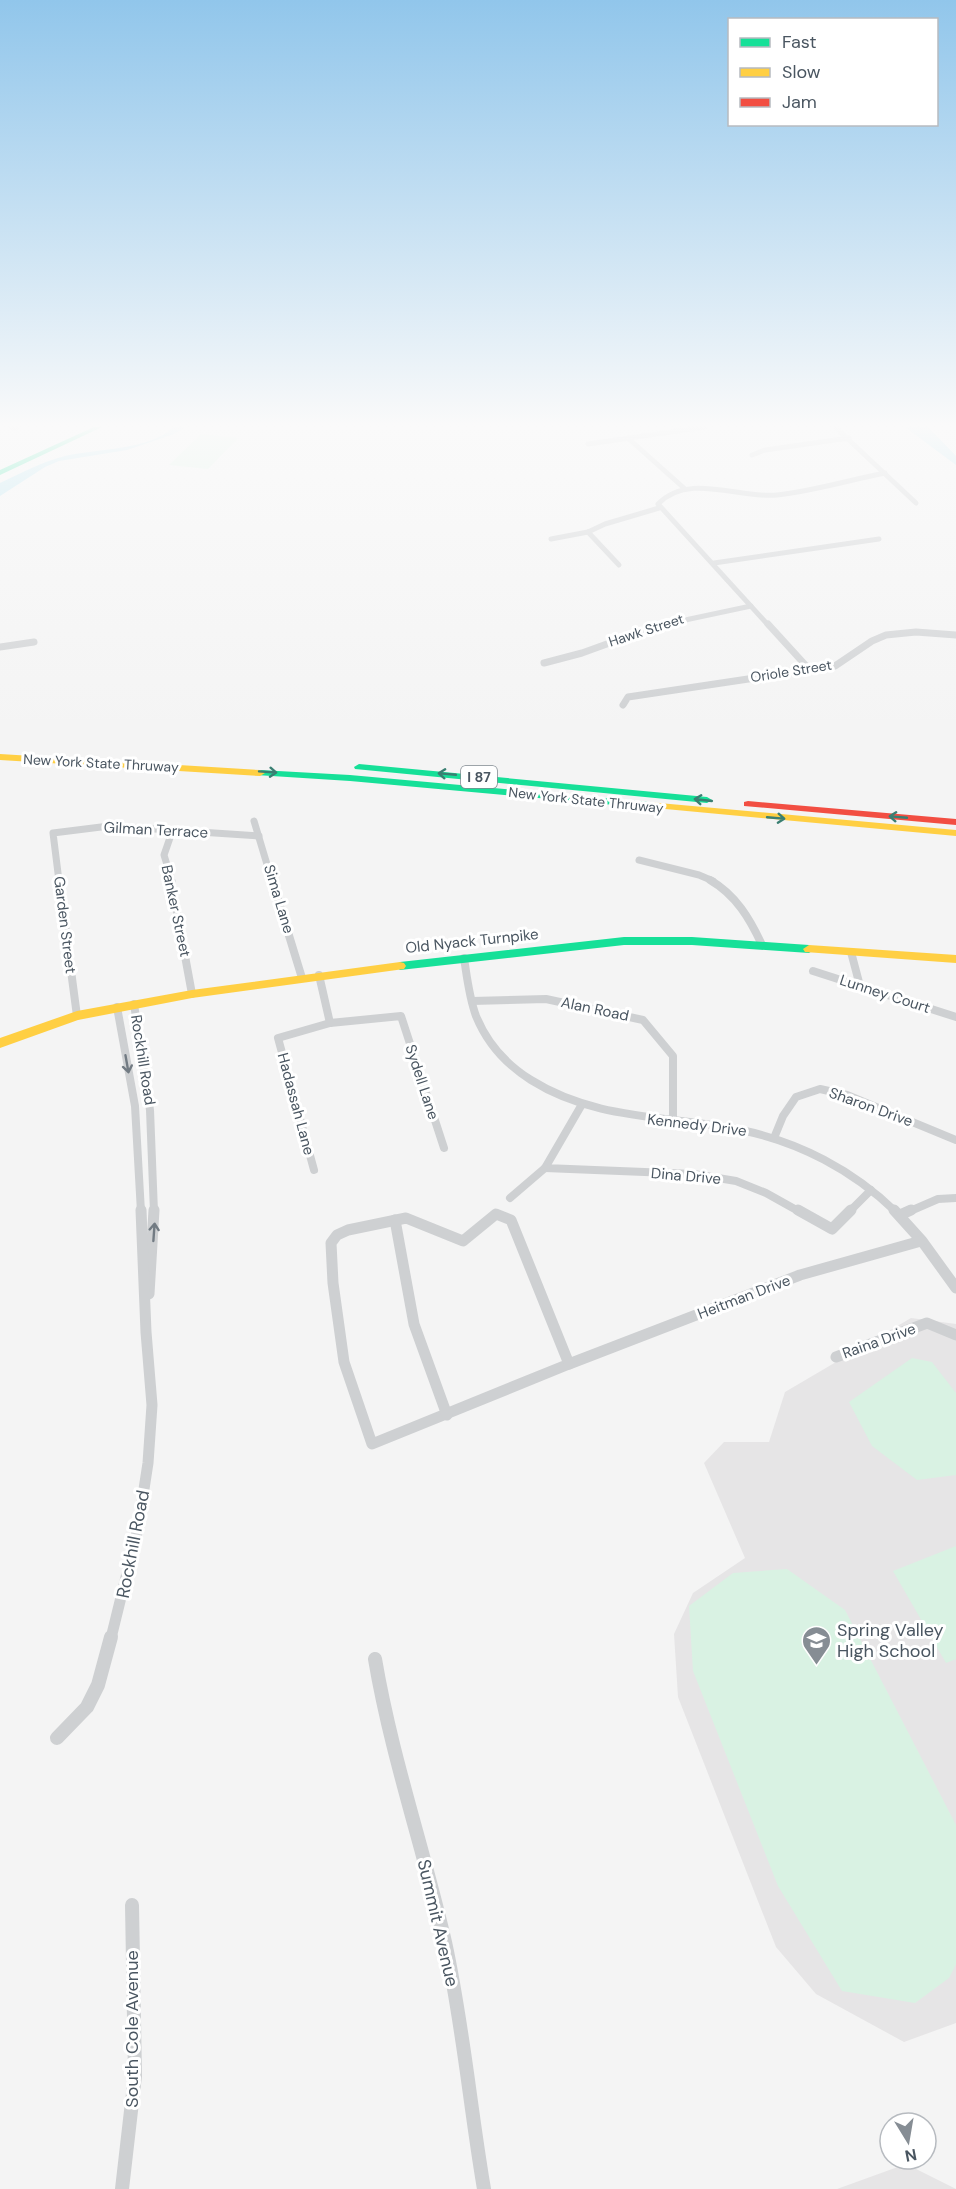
<svg xmlns="http://www.w3.org/2000/svg" width="956" height="2189" viewBox="0 0 956 2189" font-family="'DM Sans',sans-serif">
  <rect width="100%" height="100%" fill="#f4f4f4"/>
  <g fill="#e6e5e6">
    <path d="M911,1318L956,1324V2023L904,2042L816,1994L776,1947L678,1697L674,1634L693,1593L745,1558L704,1463L724,1442H769L785,1392Z"/>
    <path d="M906,2164L956,2189H837Z"/>
  </g>
  <g fill="#d9f2e3">
    <path d="M201,434L238,438L208,469L169,465Z"/>
    <path d="M912,1358L932,1362L956,1393V1475L917,1480L872,1446L849,1402Z"/>
    <path d="M956,1546V1659L946,1663L893,1571Z"/>
    <path d="M787,1569L845,1610L956,1825V1964L949,1978L915,2003L842,1991L778,1886L693,1671L689,1606L733,1573Z"/>
  </g>
  <g fill="#aee2f0">
    <path d="M173,427H186L174,434L127,450L59,461L45,467L0,496V483C21,473 42,462 65,456C94,449 153,450 173,427Z"/>
    <path d="M905,427H928L956,456V465Z"/>
  </g>
  <g fill="none" stroke-linecap="round" stroke-linejoin="round">
    <g stroke="#ced0d2" stroke-width="5">
      <path d="M11,427L16,429"/>
      <path d="M835,427L916,503"/>
      <path d="M629,439L685,489"/>
      <path d="M588,444L705,427"/>
      <path d="M752,455L765,450L849,438"/>
      <path d="M588,532L619,565"/>
      <path d="M551,539L588,532L605,524L659,508"/>
      <path d="M714,563L879,539"/>
      <path d="M657,626L751,606"/>
      <path d="M769,626L658,504C689,472 738,499 777,495C813,491 849,480 885,473"/>
    </g>
    <g stroke="#ced0d2" stroke-width="7">
      <path d="M768,624L809,669"/>
      <path d="M0,647L34,642"/>
      <path d="M544,663L582,653L662,624"/>
      <path d="M623,705L628,697L835,666L872,641L886,635L916,632L956,635"/>
      <path d="M254,821L272,881"/>
      <path d="M639,860L699,875L713,881"/>
      <path d="M59,881L53,833L109,826L259,836"/>
      <path d="M172,881L164,855L173,829"/>
    </g>
    <g stroke="#ced0d2" stroke-width="8">
      <path d="M59,880L77,1016"/>
      <path d="M171,880L192,994"/>
      <path d="M272,880L302,978"/>
      <path d="M710,880C736,895 750,919 762,945"/>
      <path d="M851,952L860,986"/>
      <path d="M464,958C467,977 469,997 476,1016C487,1043 507,1065 531,1080C596,1121 669,1115 741,1130C799,1142 853,1170 896,1212"/>
      <path d="M813,971L956,1017"/>
      <path d="M319,975L330,1023"/>
      <path d="M472,1001L546,999L643,1020L673,1056V1120"/>
      <path d="M134,1004L150,1110L154,1212"/>
      <path d="M117,1007L135,1106L141,1212"/>
      <path d="M581,1106L545,1168L694,1174L736,1181L766,1193L800,1212"/>
      <path d="M774,1138L783,1116L796,1097L820,1089L847,1095L956,1140"/>
      <path d="M314,1170L278,1038L330,1023L401,1016L444,1148"/>
      <path d="M510,1198L545,1168"/>
      <path d="M849,1212L871,1190"/>
      <path d="M908,1212L938,1199L956,1198"/>
    </g>
    <g stroke="#ced0d2" stroke-width="11">
      <path d="M798,1210L832,1229L851,1210"/>
      <path d="M894,1210L922,1241L956,1288"/>
      <path d="M496,1214L511,1220L569,1364L372,1444L344,1362L333,1283L331,1243L337,1235L348,1230L406,1218L463,1241Z"/>
      <path d="M900,1215L911,1210"/>
      <path d="M395,1220L414,1324L447,1415"/>
      <path d="M149,1294L154,1210"/>
      <path d="M836,1357L927,1323L956,1335"/>
      <path d="M569,1364L800,1275L921,1241"/>
      <path d="M111,1638L138,1528L148,1463L152,1405L146,1332L141,1210"/>
    </g>
    <g stroke="#ced0d2" stroke-width="14">
      <path d="M375,1659C391,1754 423,1847 445,1942C463,2024 470,2107 484,2189"/>
      <path d="M57,1738L87,1707L98,1685L111,1637"/>
      <path d="M122,2189L135,2076L132,1905"/>
    </g>
    <g fill="#16e098" fill-rule="evenodd">
      <path d="M94,427H102L0,475V470Z"/>
      <path d="M359,764L707,797L712,800L707,803L355,769L354,767Z"/>
      <path d="M260,770L350,775L648,802L653,805L648,808L350,781L256,775L255,773Z"/>
      <path d="M624,937H692L809,945L815,949L809,953L692,945H624L400,970L394,966L400,962Z"/>
    </g>
    <g fill="#ffcf43" fill-rule="evenodd">
      <path d="M0,754L260,770L265,773L260,776L0,760Z"/>
      <path d="M648,802L956,830V836L644,807V803Z"/>
      <path d="M809,945L956,955V963L805,952L803,949Z"/>
      <path d="M400,962L404,963L406,966L404,969L192,998L78,1020L0,1048V1038L77,1011L192,990Z"/>
    </g>
    <path fill="#f24e42" fill-rule="evenodd" d="M748,801L956,819V825L744,806V802Z"/>
  </g>
  <defs><path id="oneway-shaft" d="M-6 0H5M1.5-3L5.5 0L1.5 3" fill="none" stroke-width="1.6" stroke-linecap="round" stroke-linejoin="round" transform="scale(1.5)"/></defs>
  <g stroke="#3a7f72">
    <use href="#oneway-shaft" transform="translate(268 772) rotate(4)"/>
    <use href="#oneway-shaft" transform="translate(447 774) rotate(-175)"/>
    <use href="#oneway-shaft" transform="translate(703 800) rotate(-174)"/>
    <use href="#oneway-shaft" transform="translate(898 817) rotate(-175)"/>
    <use href="#oneway-shaft" transform="translate(776 818) rotate(5)"/>
  </g>
  <g stroke="#727b83">
    <use href="#oneway-shaft" transform="translate(127 1064) rotate(80)"/>
    <use href="#oneway-shaft" transform="translate(154 1232) rotate(-86)"/>
  </g>
  <linearGradient id="sky" x2="0" y2="1"><stop stop-color="#91c6eb"/><stop offset="0.58" stop-color="#fafafa"/><stop offset="1" stop-color="#fafafa" stop-opacity="0"/></linearGradient>
  <rect width="956" height="733" fill="url(#sky)"/>
  <defs>
    <symbol id="school-pin" viewBox="-11 -11 22 30"><path d="M0 17L-7.5 6A9.5 9.5 0 1 1 7.5 6Z" fill="#868d94" stroke="#fff"/><path d="M0-5L7-2L0 1L-7-2ZM-4 1L0 2.5L4 1V4Q0 6-4 4Z" fill="#fff"/></symbol>
  </defs>
  <g fill-rule="evenodd">
    <use href="#school-pin" x="800" y="1624" width="33" height="45"/>
  </g>
  <g text-anchor="middle" dominant-baseline="central" stroke-width="6" stroke-linejoin="round" paint-order="stroke">
    <g font-size="14" fill="#4a5661" stroke="#fff">
      <text transform="translate(646 630) rotate(-18)">Hawk Street</text>
      <text transform="translate(791 671) rotate(-9)">Oriole Street</text>
      <text transform="translate(101 763) rotate(3)">New York State Thruway</text>
      <text transform="translate(586 800) rotate(6)">New York State Thruway</text>
    </g>
    <rect fill="#fff" stroke="#808990" stroke-width="1.5" x="461" y="766" width="36" height="22" rx="4.5"/>
    <g font-size="14" font-weight="bold" fill="#4a5661">
      <text x="479" y="777">I 87</text>
    </g>
    <g font-size="15" fill="#4a5661" stroke="#fff">
      <text transform="translate(156 830) rotate(3)">Gilman Terrace</text>
      <text transform="translate(279 899) rotate(73)">Sima Lane</text>
      <text transform="translate(176 911) rotate(78)">Banker Street</text>
      <text transform="translate(65 925) rotate(83)">Garden Street</text>
      <text transform="translate(472 941) rotate(-6)">Old Nyack Turnpike</text>
      <text transform="translate(885 994) rotate(18)">Lunney Court</text>
      <text transform="translate(595 1009) rotate(12)">Alan Road</text>
      <text transform="translate(143 1060) rotate(81)">Rockhill Road</text>
      <text transform="translate(422 1082) rotate(72)">Sydell Lane</text>
      <text transform="translate(296 1104) rotate(75)">Hadassah Lane</text>
      <text transform="translate(871 1107) rotate(20)">Sharon Drive</text>
      <text transform="translate(697 1125) rotate(7)">Kennedy Drive</text>
      <text transform="translate(686 1176) rotate(5)">Dina Drive</text>
      <text transform="translate(744 1297) rotate(-21)">Heitman Drive</text>
      <text transform="translate(879 1341) rotate(-20)">Raina Drive</text>
    </g>
    <g font-size="18" fill="#4a5661" stroke="#fff">
      <text transform="translate(133 1544) rotate(-79)">Rockhill Road</text>
      <text transform="translate(438 1923) rotate(77)">Summit Avenue</text>
      <text transform="translate(132 2029) rotate(-90)">South Cole Avenue</text>
    </g>
    <g font-size="18" fill="#4a5661" stroke="#fff" text-anchor="start">
      <text x="837" y="1630">Spring Valley<tspan x="837" dy="21">High School</tspan></text>
    </g>
  </g>
  <rect x="728" y="18" width="210" height="108" fill="#ffffff" stroke="#b7bbc0" stroke-width="1.5"/>
  <rect x="740" y="38" width="30" height="9" fill="#16e098" stroke="#b7bbc0" stroke-width="1.5"/>
  <text x="782" y="48" font-size="18" fill="#4a5661">Fast</text>
  <rect x="740" y="68" width="30" height="9" fill="#ffcf43" stroke="#b7bbc0" stroke-width="1.5"/>
  <text x="782" y="78" font-size="18" fill="#4a5661">Slow</text>
  <rect x="740" y="98" width="30" height="9" fill="#f24e42" stroke="#b7bbc0" stroke-width="1.5"/>
  <text x="782" y="108" font-size="18" fill="#4a5661">Jam</text>
  <g transform="translate(908 2141) rotate(169)"><circle r="28" fill="#ffffff" stroke="#b7bbc0" stroke-width="1.5"/>
  <path d="M0-4.5L10 22L0 15L-10 22Z" fill="#868d94"/>
  <text y="-9" font-size="16" font-weight="bold" text-anchor="middle" fill="#4a5661">N</text>
  </g>
</svg>
